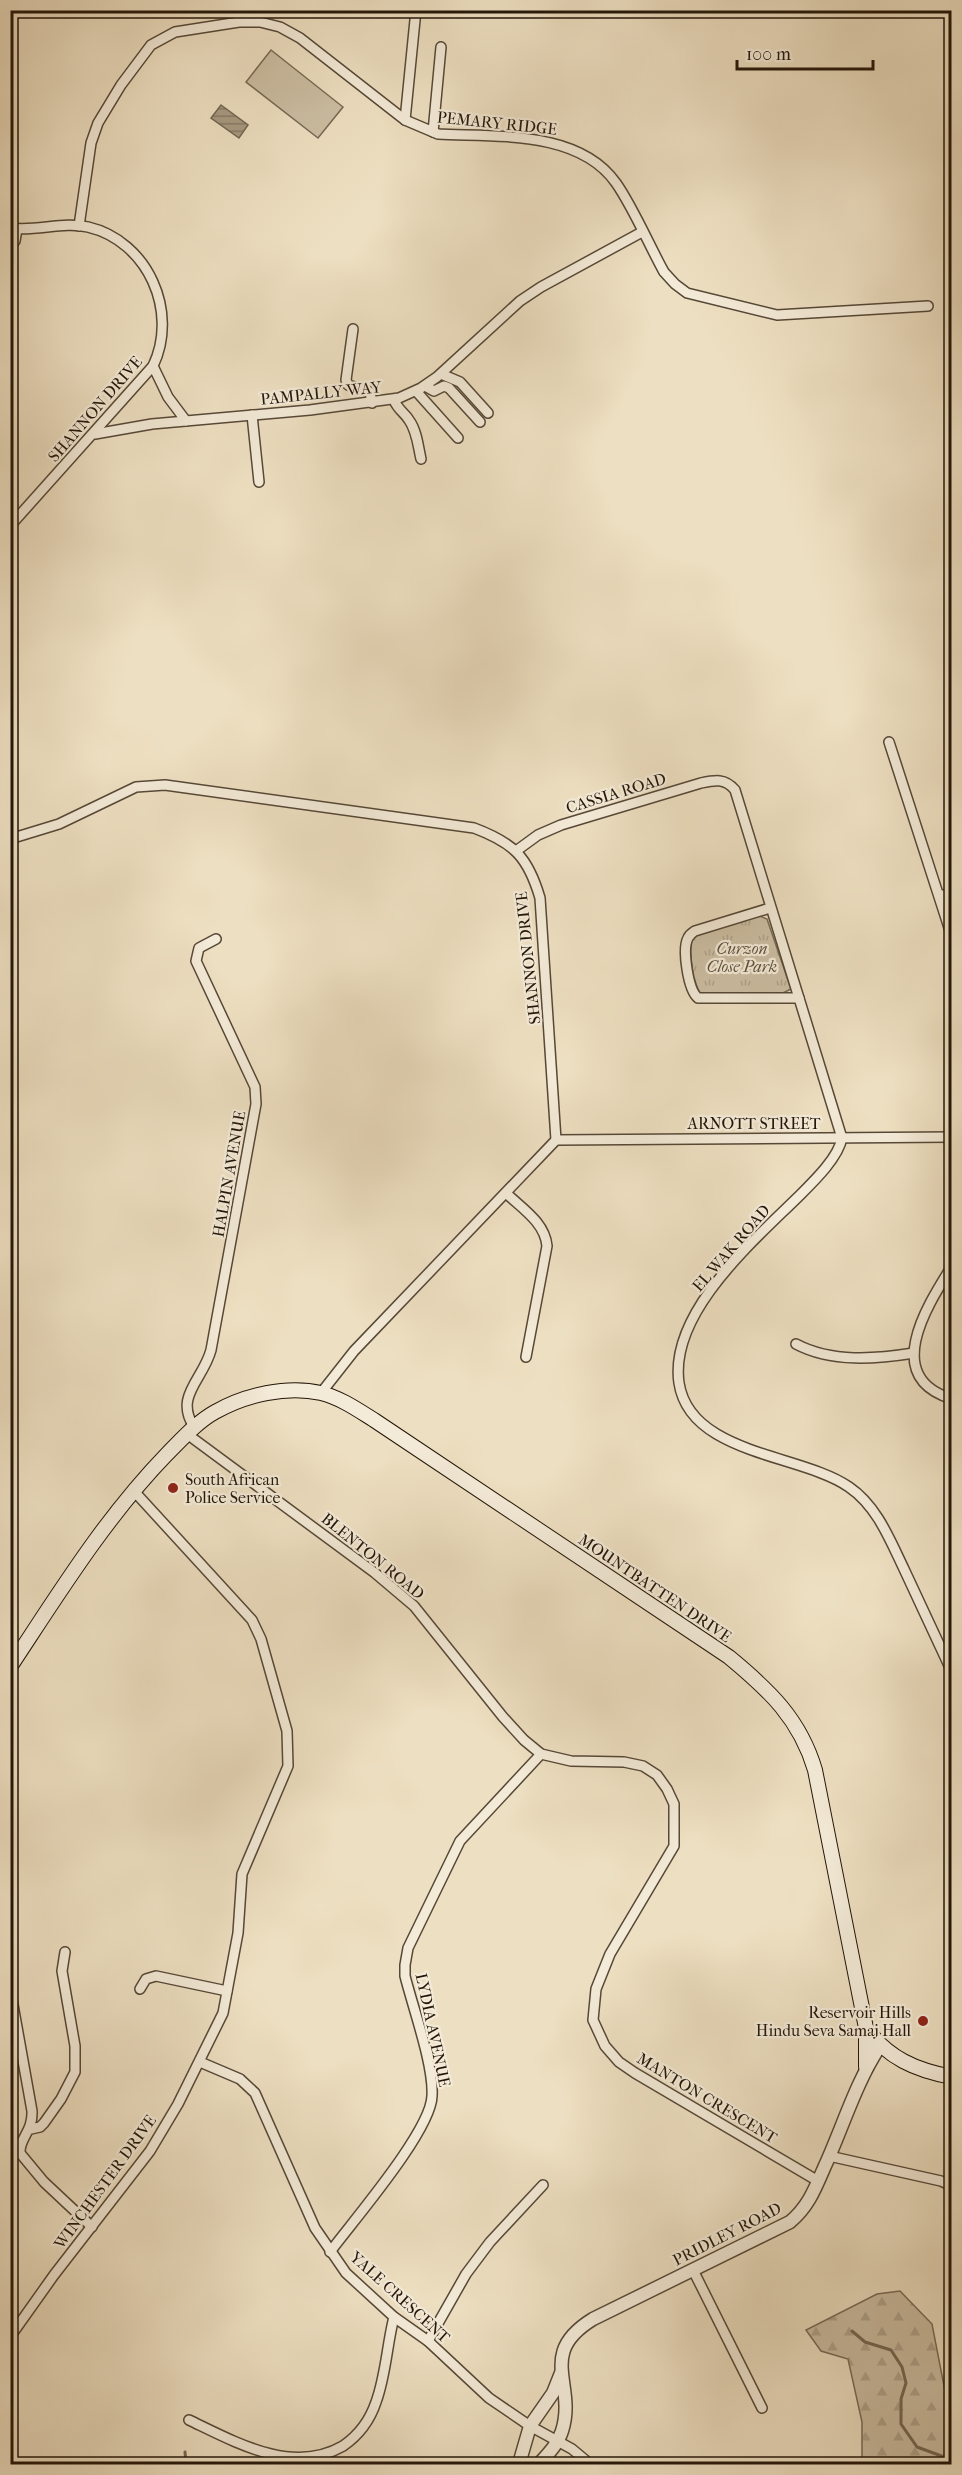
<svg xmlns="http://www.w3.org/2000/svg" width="962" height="2475" viewBox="0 0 962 2475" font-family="'IM FELL French Canon',serif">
  <defs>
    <pattern id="forest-firs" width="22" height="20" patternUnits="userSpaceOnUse" patternTransform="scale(1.5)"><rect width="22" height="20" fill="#cbbda2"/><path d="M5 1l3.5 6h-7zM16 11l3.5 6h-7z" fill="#aea28a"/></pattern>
    <pattern id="park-tufts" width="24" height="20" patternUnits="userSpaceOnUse" patternTransform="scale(1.5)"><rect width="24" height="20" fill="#cbbda2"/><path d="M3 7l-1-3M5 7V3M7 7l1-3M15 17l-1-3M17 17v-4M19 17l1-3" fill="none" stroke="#aea28a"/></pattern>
    <pattern id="water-rules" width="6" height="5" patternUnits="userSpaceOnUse" patternTransform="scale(1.5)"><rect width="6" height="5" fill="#a89b82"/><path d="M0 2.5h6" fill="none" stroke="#887d69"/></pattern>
  </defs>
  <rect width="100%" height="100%" fill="#eddfc1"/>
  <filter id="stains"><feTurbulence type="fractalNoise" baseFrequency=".00333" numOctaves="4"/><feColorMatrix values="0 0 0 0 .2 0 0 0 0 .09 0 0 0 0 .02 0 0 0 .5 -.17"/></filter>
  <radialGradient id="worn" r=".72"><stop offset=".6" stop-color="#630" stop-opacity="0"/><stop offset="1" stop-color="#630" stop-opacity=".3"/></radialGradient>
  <path fill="#cbbda2" stroke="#776a56" stroke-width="1.5" d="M271,50L343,107L318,138L246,82Z"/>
  <path fill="url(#forest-firs)" stroke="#776a56" stroke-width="1.5" d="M900,2291L932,2324L945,2391L951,2400V2464H862V2422L848,2359L821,2351L806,2330L877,2294Z"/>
  <path fill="url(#park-tufts)" stroke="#776a56" stroke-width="1.5" d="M757,915L767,919L791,989L783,993L700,995L695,989L689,943L695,934Z"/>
  <path fill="url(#water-rules)" stroke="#736652" stroke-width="1.5" d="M221,105L248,125L239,138L211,118Z"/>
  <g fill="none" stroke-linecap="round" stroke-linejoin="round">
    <g stroke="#736652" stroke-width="3">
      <path d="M852,2331L865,2342L891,2350L902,2367L906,2383L901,2399V2424L917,2447L947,2458L952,2462"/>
      <path d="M185,2452L186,2464"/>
    </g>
    <defs>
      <g id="minor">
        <path d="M405,120L416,10"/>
        <path d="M433,132L441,47"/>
        <path d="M79,226L91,143L98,123L121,85L151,45L175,32L239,22H260L280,27L300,38L405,120L438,134C496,137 579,130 616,183C633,207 649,245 664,272L675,284L687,293L777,315L928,306"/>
        <path d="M10,228C36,232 63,221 88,227C148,241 179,312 153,366L10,526"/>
        <path d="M10,247L15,241L17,229"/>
        <path d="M353,329L346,380L348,385L370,392L372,403"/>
        <path d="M153,366L168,397L186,421"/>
        <path d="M441,374L460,382L488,413"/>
        <path d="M425,386L434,391L444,386L449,388L480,422"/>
        <path d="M416,391L458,438"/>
        <path d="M394,400C398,410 404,412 409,420C417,431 418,446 421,459"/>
        <path d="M252,415L259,482"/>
        <path d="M95,434L152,424L310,410L399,398L421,388L437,377L520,301L541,287L642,232"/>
        <path d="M889,742L952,937"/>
        <path d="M10,839L59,824L136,787L165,785L474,828C514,843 528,857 540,898L556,1140L354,1351L321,1393"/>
        <path d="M516,851L538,835L561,825L701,783C715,780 725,778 735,790L842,1138C838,1159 811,1184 796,1199C751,1243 669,1314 679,1383C690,1455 802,1454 849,1487C877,1506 890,1540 904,1569C920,1603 936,1638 952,1672"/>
        <path d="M939,895H952"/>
        <path d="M770,908L695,931C692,933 690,934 688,938C682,949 688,990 698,998H799"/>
        <path d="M556,1140L952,1137"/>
        <path d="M507,1194C523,1209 545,1223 547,1246L526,1357"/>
        <path d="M952,1266C927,1306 881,1377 952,1399"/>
        <path d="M796,1344C832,1363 876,1359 914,1353"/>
        <path d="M194,1427C174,1396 203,1380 211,1350L256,1104L255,1087L196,961L199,948L216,939"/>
        <path d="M187,1434L375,1573L414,1606L503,1717L524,1740L541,1754L571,1761L624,1762L643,1766L657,1775L667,1789L674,1804V1846L610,1954L596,1989L593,2020L605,2046L619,2062L635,2073L818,2181"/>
        <path d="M10,1988L32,2111C33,2132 19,2138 20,2153L44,2182L92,2227"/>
        <path d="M140,1989L146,1979L156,1976L227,1991"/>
        <path d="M200,2062L240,2079L255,2093L315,2228L346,2273L394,2317L428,2341L489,2398L530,2426L572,2449L590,2464"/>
        <path d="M31,2129L40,2127L44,2123L61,2099L75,2072V2046L62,1971L65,1952"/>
        <path d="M829,2156L941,2181L952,2186"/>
        <path d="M330,2252C353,2221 431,2131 432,2096C434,2066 413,2008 405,1976V1965L408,1948L460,1841L541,1754"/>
        <path d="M693,2270L762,2408"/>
        <path d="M10,2337L54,2275L150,2151L178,2104L223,2013L238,1933L242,1874L288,1766L287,1731L261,1639L252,1620L133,1490"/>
        <path d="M428,2341L466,2274L490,2242L543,2185"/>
        <path d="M189,2420C237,2443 293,2475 343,2446C359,2435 370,2420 376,2402C386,2375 387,2344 394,2317"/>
      </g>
      <g id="tertiary">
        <path d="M519,2464L530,2426L553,2393L561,2373"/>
        <path d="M539,2464C548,2454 558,2444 562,2431C577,2384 536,2354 593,2319L790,2222C808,2207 815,2189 824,2168C843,2127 855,2084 880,2046"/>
      </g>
      <g id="secondary">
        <path d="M10,1667C59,1593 105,1518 167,1454C182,1439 197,1422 215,1412C245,1395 287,1385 321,1393C341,1398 358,1410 374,1420L729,1657C769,1690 800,1719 815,1770L866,2028C888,2058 915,2070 952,2077"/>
        <path d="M866,2067V2028"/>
      </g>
    </defs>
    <use href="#minor" stroke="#564837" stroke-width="12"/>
    <use href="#tertiary" stroke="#564837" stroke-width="15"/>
    <use href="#secondary" stroke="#231609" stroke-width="16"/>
    <use href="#minor" stroke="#f3ead7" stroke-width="9"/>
    <use href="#tertiary" stroke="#f3ead7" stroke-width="12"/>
    <use href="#secondary" stroke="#f3ead7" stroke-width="14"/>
  </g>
  <g fill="#8f2418" stroke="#f3ead7" stroke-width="2">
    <circle cx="173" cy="1488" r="6"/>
    <circle cx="923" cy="2021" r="6"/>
  </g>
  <g text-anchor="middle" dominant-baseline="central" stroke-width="4.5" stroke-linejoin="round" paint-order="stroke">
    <g font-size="16" fill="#231609" stroke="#f3ead7">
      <text transform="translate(497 123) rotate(6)">PEMARY RIDGE</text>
      <text transform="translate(321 393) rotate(-6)">PAMPALLY WAY</text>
      <text transform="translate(95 409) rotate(-49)">SHANNON DRIVE</text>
      <text transform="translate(616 793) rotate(-17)">CASSIA ROAD</text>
      <text transform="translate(528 958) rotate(-96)">SHANNON DRIVE</text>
      <text x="754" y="1123">ARNOTT STREET</text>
      <text transform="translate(229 1174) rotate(-80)">HALPIN AVENUE</text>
      <text transform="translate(731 1248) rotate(-49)">EL WAK ROAD</text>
      <text transform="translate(373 1556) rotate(39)">BLENTON ROAD</text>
      <text transform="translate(655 1588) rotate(34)">MOUNTBATTEN DRIVE</text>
      <text transform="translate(433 2030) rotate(78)">LYDIA AVENUE</text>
      <text transform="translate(707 2098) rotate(31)">MANTON CRESCENT</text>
      <text transform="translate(105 2182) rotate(-54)">WINCHESTER DRIVE</text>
      <text transform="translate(727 2234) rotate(-27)">PRIDLEY ROAD</text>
      <text transform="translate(400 2297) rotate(42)">YALE CRESCENT</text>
    </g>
    <g font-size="16" font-style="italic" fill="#5e503f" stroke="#f3ead7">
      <text x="742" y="948">Curzon<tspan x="742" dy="18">Close Park</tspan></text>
    </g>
    <g font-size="16" fill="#231609" stroke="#f3ead7" text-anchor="start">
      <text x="185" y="1479">South African<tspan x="185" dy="18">Police Service</tspan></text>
      <text x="911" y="2012" text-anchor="end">Reservoir Hills<tspan x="911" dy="18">Hindu Seva Samaj Hall</tspan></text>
    </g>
  </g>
  <rect width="962" height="2475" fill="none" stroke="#eddfc1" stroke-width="36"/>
  <rect x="12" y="12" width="938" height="2451" fill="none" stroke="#231609" stroke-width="3"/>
  <rect x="18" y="18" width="926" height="2439" fill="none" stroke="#231609" stroke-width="1.5"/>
  <path d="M737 60v9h136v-9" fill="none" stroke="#231609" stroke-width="3"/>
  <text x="746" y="60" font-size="18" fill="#231609" stroke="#f3ead7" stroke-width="4.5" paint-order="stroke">100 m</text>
  <rect width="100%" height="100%" filter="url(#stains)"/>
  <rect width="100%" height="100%" fill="url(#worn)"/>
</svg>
